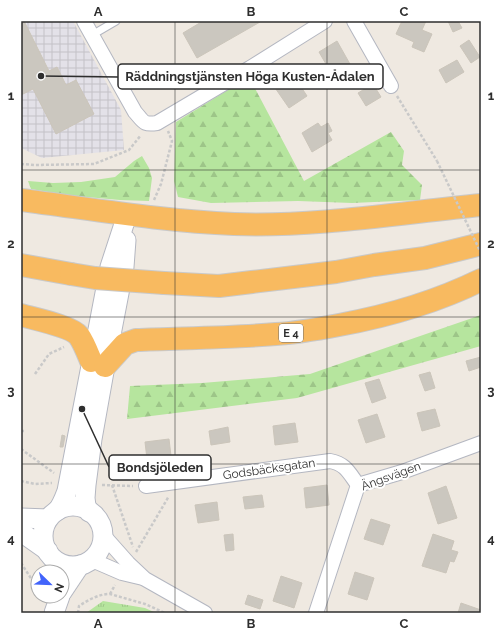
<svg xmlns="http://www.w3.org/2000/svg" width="502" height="634" viewBox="0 0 502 634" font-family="Raleway,sans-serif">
  <defs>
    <pattern id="industrial-grid" width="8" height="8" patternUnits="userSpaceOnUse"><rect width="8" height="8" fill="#e3e1e8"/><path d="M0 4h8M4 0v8" fill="none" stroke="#c3c1c7"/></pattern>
    <pattern id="forest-firs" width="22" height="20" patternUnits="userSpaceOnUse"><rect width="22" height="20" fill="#b6e59e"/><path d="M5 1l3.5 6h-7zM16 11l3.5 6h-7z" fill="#9dc588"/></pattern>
    <pattern id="park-tufts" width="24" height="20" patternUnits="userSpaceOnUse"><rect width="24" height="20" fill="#b6e59e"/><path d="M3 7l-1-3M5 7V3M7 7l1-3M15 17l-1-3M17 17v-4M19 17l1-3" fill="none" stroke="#9dc588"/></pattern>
  </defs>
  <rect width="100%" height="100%" fill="#efe9e1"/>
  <path fill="url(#industrial-grid)" d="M21,21H73L121,110L124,150L42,158L21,148Z"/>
  <g fill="url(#forest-firs)">
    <path d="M249,77L304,181L391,132L404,151L402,165L422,185L420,200L352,203L298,201L211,203L178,197L174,181L176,122Z"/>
    <path d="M142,156L149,168L152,178L149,201L120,200L65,195L31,189L28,181L53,183L81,182L115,177L134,161Z"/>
    <path d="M481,315V346L297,398L127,419L130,386L202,383L310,374Z"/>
  </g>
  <path fill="url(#park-tufts)" d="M103,601L145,608L156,613H86Z"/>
  <g fill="#cbc7bf" stroke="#cbc5ba">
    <path d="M21,21H24L49,71L57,67L66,85L76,80L94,114L56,134L33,89L21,95Z"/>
    <path d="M203,21H259L260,22L197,58L183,33Z"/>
    <path d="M402,21H426L422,30L432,34L424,52L412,47L414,42L396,34Z"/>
    <path d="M448,21H458L462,28L453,32Z"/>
    <path d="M469,40L480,57L471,63L460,46Z"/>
    <path d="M337,41L355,73L337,83L319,52Z"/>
    <path d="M457,60L464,72L446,83L439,70Z"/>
    <path d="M290,70L307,96L289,108L271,82Z"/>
    <path d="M373,84L381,97L366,106L358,93Z"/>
    <path d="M318,123L321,127L328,123L332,131L328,133L332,140L312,152L302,133Z"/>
    <path d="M481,357V367L469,371L466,361Z"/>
    <path d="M430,372L435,388L425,391L419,375Z"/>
    <path d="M379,379L386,398L372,403L365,383Z"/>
    <path d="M435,409L440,426L422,431L417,413Z"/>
    <path d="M377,414L385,437L366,443L358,420Z"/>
    <path d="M295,423L298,442L275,445L273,426Z"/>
    <path d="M228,427L230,442L211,445L209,431Z"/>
    <path d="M62,435L65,436L63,447H60Z"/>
    <path d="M169,439L171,456L147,459L145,442Z"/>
    <path d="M327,485L329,505L306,508L304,488Z"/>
    <path d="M446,486L457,518L438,524L428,493Z"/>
    <path d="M262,495L264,507L245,509L243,497Z"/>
    <path d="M217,502L219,520L198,523L195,505Z"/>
    <path d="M371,519L390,525L383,545L364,539Z"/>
    <path d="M233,534L234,550L226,551L224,535Z"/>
    <path d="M433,534L454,541L451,550L458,552L454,562L450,561L446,573L422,566Z"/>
    <path d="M355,572L374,578L367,600L348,594Z"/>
    <path d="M281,576L302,583L294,608L273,601Z"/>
    <path d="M248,595L263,600L260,609L245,604Z"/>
    <path d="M461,603L481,610V613H458Z"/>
  </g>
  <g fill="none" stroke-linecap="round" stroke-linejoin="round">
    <defs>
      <path id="service" d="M92,35L116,21"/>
      <g id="minor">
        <path d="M84,21L135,112C144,122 143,125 157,123L250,68L325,21"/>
        <path d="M354,21L391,86"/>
        <path d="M358,485L402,472L481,443"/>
        <path d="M146,486L330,461C346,464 349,473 358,485"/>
        <path d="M104,536L128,563L145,579L205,613"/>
        <path d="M92,560L122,573L143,578"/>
        <path d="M316,613L358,485"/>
      </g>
      <g id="secondary">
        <circle cx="73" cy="536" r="30"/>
        <path d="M57,511C62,505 64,499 67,491L110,267L127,215"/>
        <path d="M89,512L86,506L85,498L86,485L92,439L105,366L124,267L126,240"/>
        <path d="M21,518L48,519"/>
        <path d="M21,532L48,551"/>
        <path d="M62,592L80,565"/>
        <path d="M54,613L60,596"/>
      </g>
      <g id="trunk">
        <path d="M21,200C92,209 163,221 234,224C317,227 399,213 481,205"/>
        <path d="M21,265L71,274"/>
        <path d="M164,283L219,286L252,282L336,272L374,265L425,258L481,244"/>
        <path d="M21,315C34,319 71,326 79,336C84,343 88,354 91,361"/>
        <path d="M105,366L125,344L136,340C182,338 229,338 276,334C297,333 318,329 339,325C388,316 436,302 481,280"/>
      </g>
    </defs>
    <use href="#service" stroke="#b4b7c1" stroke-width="9"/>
    <use href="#minor" stroke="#b4b7c1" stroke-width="16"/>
    <use href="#secondary" stroke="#b4b7c1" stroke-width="21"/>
    <use href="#trunk" stroke="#c9c9c9" stroke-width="24"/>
    <g stroke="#c9c9c9" stroke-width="2.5" stroke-dasharray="3 2" stroke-linecap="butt">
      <path d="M397,96L437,161"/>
      <path d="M21,164L35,165L94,164L129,150L141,135"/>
      <path d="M154,200L161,184L172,141L168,131"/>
      <path d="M35,374L49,354L64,347"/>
      <path d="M21,431H24"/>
      <path d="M21,449L54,473"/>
      <path d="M21,481L35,484L52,483"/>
      <path d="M102,485L133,486"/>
      <path d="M112,485L133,547"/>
      <path d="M136,552L169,496"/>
      <path d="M21,563L38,589"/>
      <path d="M110,594L115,585"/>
      <path d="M78,613L79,606C88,600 99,594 110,594L145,604L165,613"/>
    </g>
    <use href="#service" stroke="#fff" stroke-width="7"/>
    <use href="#minor" stroke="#fff" stroke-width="14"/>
    <use href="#secondary" stroke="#fff" stroke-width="19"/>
    <use href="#trunk" stroke="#f8ba60" stroke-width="22"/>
    <defs>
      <path id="trunk-bridge" d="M71,274L95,278L164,283"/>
    </defs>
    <use href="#trunk-bridge" stroke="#c9c9c9" stroke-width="24" stroke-linecap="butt"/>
    <path stroke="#c9c9c9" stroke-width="2.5" stroke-dasharray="3 2" stroke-linecap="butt" d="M437,161L481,253"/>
    <use href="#trunk-bridge" stroke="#f8ba60" stroke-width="22"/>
  </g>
  <path fill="none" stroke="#2e2e2e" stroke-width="1" stroke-opacity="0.55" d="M175,21V613M327,21V613M21,170H481M21,317H481M21,464H481"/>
  <g text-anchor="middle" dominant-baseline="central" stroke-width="4" stroke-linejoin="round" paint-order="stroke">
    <rect fill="#fff" stroke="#6d6d6d" stroke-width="1" x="279" y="324" width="24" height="18" rx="3"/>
    <g font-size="11" font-weight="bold" fill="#2e2e2e">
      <text x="291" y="333">E 4</text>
    </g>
    <g font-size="12" fill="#2e2e2e" stroke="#fff">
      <text transform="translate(269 469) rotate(-8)">Godsbäcksgatan</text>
      <text transform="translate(391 476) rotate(-20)">Ängsvägen</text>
    </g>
  </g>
  <path fill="none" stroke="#2e2e2e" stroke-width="1.5" d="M41 76L118 77M82 409L109 467"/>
  <g fill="#2e2e2e" stroke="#fff" stroke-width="1.5">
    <circle cx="41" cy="76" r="4"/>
    <circle cx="82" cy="409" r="4"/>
  </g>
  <g fill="#fff" stroke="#2e2e2e" stroke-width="1.5">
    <rect x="118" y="64" width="265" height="25" rx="4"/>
    <rect x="109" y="455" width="102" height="25" rx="4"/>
  </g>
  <g font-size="13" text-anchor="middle" font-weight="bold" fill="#2e2e2e">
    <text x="250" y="81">Räddningstjänsten Höga Kusten-Ådalen</text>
    <text x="160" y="472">Bondsjöleden</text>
  </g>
  <rect width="502" height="634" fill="none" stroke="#ffffff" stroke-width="44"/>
  <g transform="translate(50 584) rotate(113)"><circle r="19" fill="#ffffff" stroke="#ababab"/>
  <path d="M0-3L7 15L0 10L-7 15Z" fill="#4264fb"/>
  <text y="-6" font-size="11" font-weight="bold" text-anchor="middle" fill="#2e2e2e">N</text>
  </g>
  <rect x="22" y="22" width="458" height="590" fill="none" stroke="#2e2e2e" stroke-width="1.5"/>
  <g font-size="13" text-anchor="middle" font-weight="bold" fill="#2e2e2e">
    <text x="98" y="16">A</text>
    <text x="251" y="16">B</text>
    <text x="404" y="16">C</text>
    <text x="11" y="100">1</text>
    <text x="491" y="100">1</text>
    <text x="11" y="248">2</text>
    <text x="491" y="248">2</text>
    <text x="11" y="395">3</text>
    <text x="491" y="395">3</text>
    <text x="11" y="543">4</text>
    <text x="491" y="543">4</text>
    <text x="98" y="628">A</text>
    <text x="251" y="628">B</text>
    <text x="404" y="628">C</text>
  </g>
</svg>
